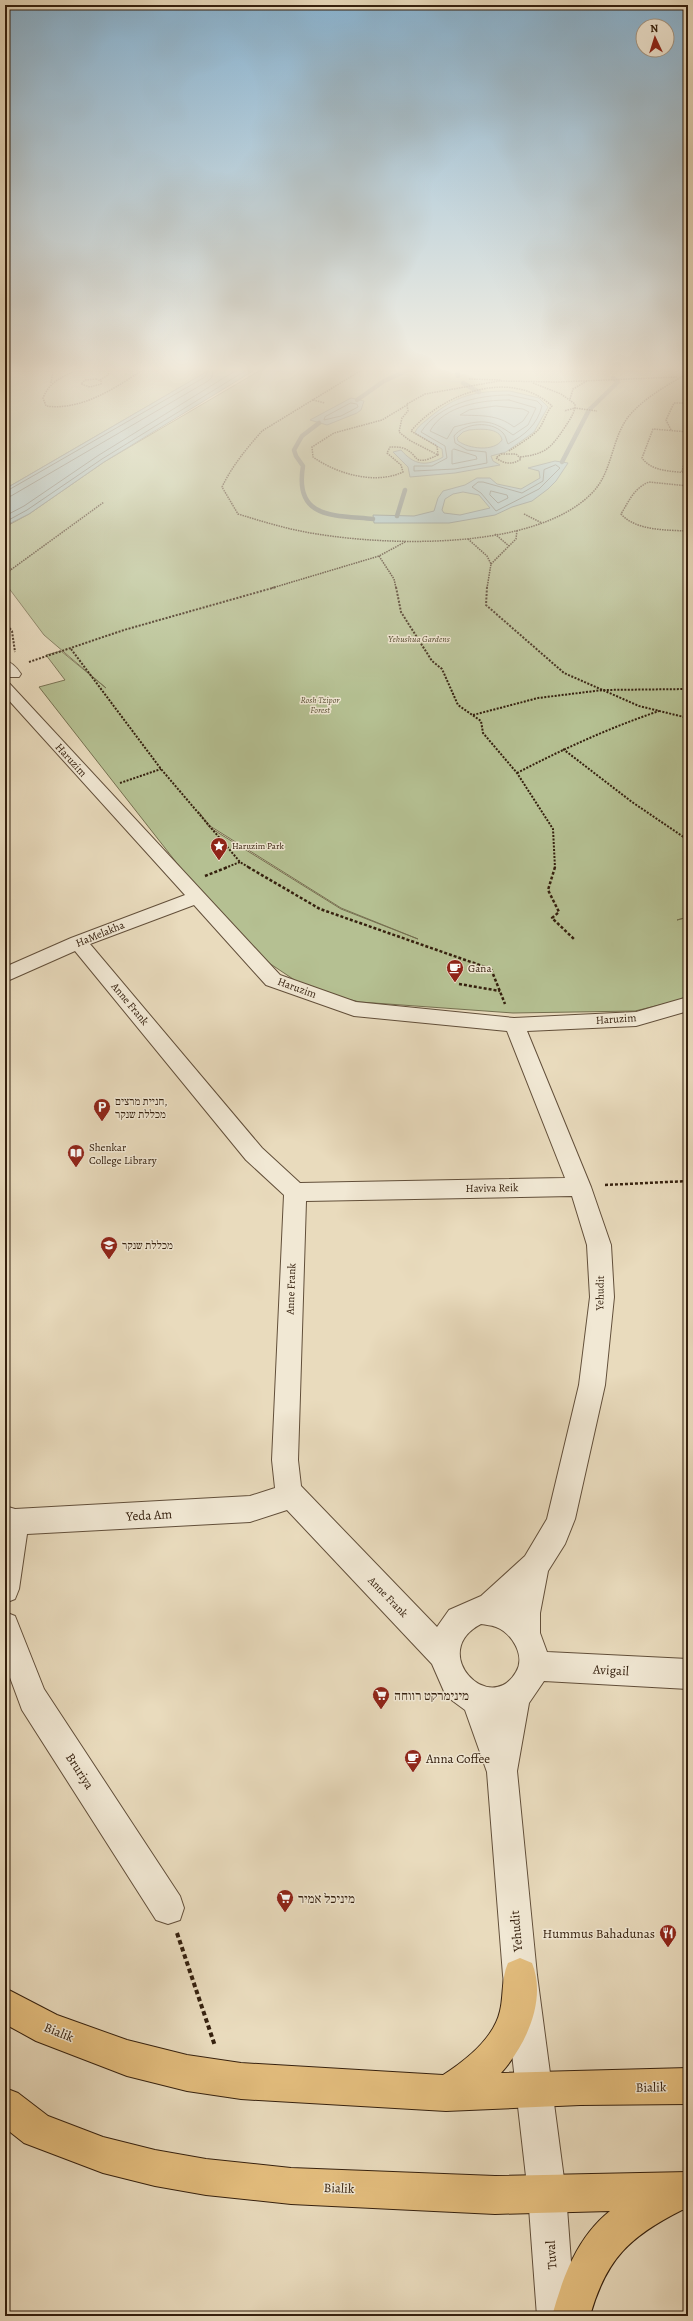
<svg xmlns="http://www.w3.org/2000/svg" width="693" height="2321" viewBox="0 0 693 2321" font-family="Alegreya,'Frank Ruhl Libre',serif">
  <rect width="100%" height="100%" fill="#e9dbbd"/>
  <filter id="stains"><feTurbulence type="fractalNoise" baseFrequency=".005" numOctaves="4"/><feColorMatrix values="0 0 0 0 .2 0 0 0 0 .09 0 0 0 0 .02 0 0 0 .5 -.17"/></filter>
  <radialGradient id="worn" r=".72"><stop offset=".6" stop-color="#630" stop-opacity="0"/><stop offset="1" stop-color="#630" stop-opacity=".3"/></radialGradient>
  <g fill="#b5c092" stroke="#757050" fill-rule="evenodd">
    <path d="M7,371H208L5,489V374Z"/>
    <path d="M259,371H688V917L677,920L688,917V998L635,1011L513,1013L360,1002L338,997L296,981L269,963L201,894L39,687L65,680L46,655L61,651L106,688L44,635L5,583V527L29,514L104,462ZM198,811L210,826L341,908L418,939L341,909L209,827Z"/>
  </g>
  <g fill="#9bb9bb" stroke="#727c76" fill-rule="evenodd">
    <path d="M208,371H253L104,462L29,514L5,526V489Z"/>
    <path d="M510,391L539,398L548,407L534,432L506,452L491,456L493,461L500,465L455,473L410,477L408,467L393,452L401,450C414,465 426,467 443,457L442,449L415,433C417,426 425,422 430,417C457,395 475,391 510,391ZM469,430C479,429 500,427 502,440C494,452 469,449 458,441L457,438L463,432Z"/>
    <path d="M351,398L364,401L361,410L357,413L327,425L310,420Z"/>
    <path d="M555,461L568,463L556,481L548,489L532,501L512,507L495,515L449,523H374L373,515L414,516L434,511L438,498L443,491L465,485L477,478H490L497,484L521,489L540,478L539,471L528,468ZM463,492L479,495L490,508L460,515L444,513L442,510L445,499L453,494Z"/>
  </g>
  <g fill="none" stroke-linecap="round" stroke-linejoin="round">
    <g stroke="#686c64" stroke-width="1">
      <path d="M509,395L537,401L542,406C537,425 525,435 508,444C506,440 506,436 503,433C491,420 464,423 454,436L455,443L467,450L486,452L487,463L455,469L414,471V466H432L447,458L445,446L421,432C439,404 478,395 509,395Z"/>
      <path d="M509,400L536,408L528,425L513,435C490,418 481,420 454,427L447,439L430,431C444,405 483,400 509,400Z"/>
      <path d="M351,403L357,404L358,407L341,416L324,420L325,417Z"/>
      <path d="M496,406L523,409L529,412L523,421L514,427C497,414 481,416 460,415L469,410Z"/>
      <path d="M454,449L476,456L477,459L452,464V451Z"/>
      <path d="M556,465L560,468L539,489L496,511L481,493L472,487L478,482H483L522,493L543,481L544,470Z"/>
      <path d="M491,491L507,495L508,498L498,503L490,495Z"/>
      <path d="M5,492L205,377L208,371"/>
      <path d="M5,497L11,496L208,381L212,377L213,371"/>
      <path d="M5,516L24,506L99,455L235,371"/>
      <path d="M5,522L27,510L102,459L245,371"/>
    </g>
    <g stroke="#727c76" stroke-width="4.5">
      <path d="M457,371L458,376"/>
      <path d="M463,383L479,392"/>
      <path d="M357,400L384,381L406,371"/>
      <path d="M319,423L302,436L294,450L296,456L303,466C294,519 333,515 373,519"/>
      <path d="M562,462L589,410L618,382L613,378"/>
      <path d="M397,516L405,490"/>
    </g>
    <defs>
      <g id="minor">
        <path d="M5,661C12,662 17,668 21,674L19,677H9L5,673Z"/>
        <path d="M5,682L10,684L280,975L356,1002L514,1018L636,1012L688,997V1011L636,1026L527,1031L591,1187L611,1245L614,1297L605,1385L575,1519L565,1544L548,1571L540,1613V1633L547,1652L688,1659V1689L544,1681L529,1703L517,1771L537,1975L566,2194L575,2316H537L528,2194L503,1975L487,1772L465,1710L446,1696L432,1664L287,1510L250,1522L27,1534L19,1589L15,1599L5,1603V1506L15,1509L250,1496L275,1488L272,1460L284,1195L246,1160L75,951L5,982V967L71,938L185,895L5,696ZM194,905L266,985L354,1016L507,1031L565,1178L300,1183L262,1148L90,944ZM572,1196L587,1245L590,1297L579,1385L547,1519L525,1556L481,1596L449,1610L437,1627L301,1486L298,1460L306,1201ZM481,1624C486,1625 491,1625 496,1627C512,1633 526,1656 516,1672C490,1717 427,1652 481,1624Z"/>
        <path d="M5,1612L15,1616L44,1689L180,1896L184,1908L180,1920L168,1924L156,1920L22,1710L5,1664Z"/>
      </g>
      <g id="major">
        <path d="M520,1958L532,1963C547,2000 526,2045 501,2073L688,2068V2104L580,2105L446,2111L241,2099L187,2091L127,2076L36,2041L5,2024V1988L57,2015L127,2040L187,2055L241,2063L443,2075C465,2061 494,2038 500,2011C504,1995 501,1979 508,1963Z"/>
        <path d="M5,2088L18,2093L48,2116L103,2137L155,2150L206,2159L291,2168L495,2176L688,2172V2210H682C630,2236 606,2259 590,2316H552C563,2277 577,2237 610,2211L495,2214L291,2204L206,2195L155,2186L103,2173L24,2143L5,2128Z"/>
      </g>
    </defs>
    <use href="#minor" stroke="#624f3a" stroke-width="2"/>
    <use href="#major" stroke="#35200e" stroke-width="2"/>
    <g stroke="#35200e" stroke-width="1.5" stroke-dasharray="1.5 1" stroke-linecap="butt">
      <path d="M75,371C61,377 49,383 43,398L46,406C80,411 114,389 141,371"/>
      <path d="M360,371L262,431C247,448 232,466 222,487L238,514C264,522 290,530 317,534C391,546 535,550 591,494C613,473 611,438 629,416C645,397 668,385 688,373"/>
      <path d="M96,379L101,381V384L90,387L81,384L85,380Z"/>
      <path d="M469,379L501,380"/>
      <path d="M100,380L108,375L109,371"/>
      <path d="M51,383L53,371"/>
      <path d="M533,383L561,394L575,404V408L564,411"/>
      <path d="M570,399L573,389L587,381"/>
      <path d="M313,400L325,403"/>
      <path d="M407,404L425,394L499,381L558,382L678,377"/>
      <path d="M407,405L408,411L402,418L399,432L409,440L438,455C411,468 420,454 403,448C400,447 394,447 390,447L387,453L401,465L403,472C375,485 337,474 313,457L312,447L334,433L382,420Z"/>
      <path d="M671,430L666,420L674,403H688"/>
      <path d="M688,432L653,429L642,458C652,472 672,471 688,473"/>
      <path d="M501,454H516L521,459C513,465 504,464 496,458Z"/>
      <path d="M438,455L437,446L411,431C443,393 511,368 552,406C546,412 544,423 538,430C530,438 518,445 509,451"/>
      <path d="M520,457C546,454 551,448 565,427C569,421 573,415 575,408L597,411"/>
      <path d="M682,472L688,445"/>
      <path d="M688,486L649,482C634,488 629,501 621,514C636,531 667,530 688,531"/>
      <path d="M524,514L542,523"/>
      <path d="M495,534L509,546"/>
      <path d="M468,539L487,556L491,564L487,588"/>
      <path d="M379,556L394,579L396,588"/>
      <path d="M491,564L516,539L517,530"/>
      <path d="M5,574L104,502"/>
      <path d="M272,588L379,556L405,542"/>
    </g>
    <g stroke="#35200e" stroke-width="2" stroke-dasharray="2 1.5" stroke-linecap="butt">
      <path d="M396,587L401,612L432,661L442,669L458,705L481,721L483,733L517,773L553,829L555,868"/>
      <path d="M487,587L486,605L564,673L639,706L688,718"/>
      <path d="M5,623L12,631L15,652"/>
      <path d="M71,649L161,769L240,862L250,868"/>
      <path d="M29,662L124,630L276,587"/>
      <path d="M473,715L538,698L603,690L688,689"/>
      <path d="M563,749L632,802L688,840"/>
      <path d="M517,773C563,749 609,728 659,711"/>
      <path d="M120,783L161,769"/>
      <path d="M225,868L240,862"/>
    </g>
    <g stroke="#35200e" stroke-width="2.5" stroke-dasharray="3 2" stroke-linecap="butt">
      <path d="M248,867L320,909L491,969L505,1004"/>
      <path d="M555,867L548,890L559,912L552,918L574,939"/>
      <path d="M205,876L228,867"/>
      <path d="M459,984L500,991"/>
      <path d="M605,1185L688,1181"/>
    </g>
    <path stroke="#35200e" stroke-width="4" stroke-dasharray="4.5 3" stroke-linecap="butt" d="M177,1933L215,2046"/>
    <use href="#minor" fill="#f1e8d4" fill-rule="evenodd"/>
    <use href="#major" fill="#e4be7e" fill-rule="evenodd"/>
  </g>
  <linearGradient id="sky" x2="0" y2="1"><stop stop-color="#89b6d6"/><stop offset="0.53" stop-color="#f5efe1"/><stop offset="1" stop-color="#f5efe1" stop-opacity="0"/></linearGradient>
  <rect width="693" height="696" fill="url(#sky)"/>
  <defs>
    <symbol id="sight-pin" viewBox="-11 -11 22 30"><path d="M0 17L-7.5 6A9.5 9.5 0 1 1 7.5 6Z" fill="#8f2418" stroke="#f1e8d4"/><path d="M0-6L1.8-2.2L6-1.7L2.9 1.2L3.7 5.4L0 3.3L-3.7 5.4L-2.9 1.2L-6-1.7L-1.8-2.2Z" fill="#fff"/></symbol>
    <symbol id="cafe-pin" viewBox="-11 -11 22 30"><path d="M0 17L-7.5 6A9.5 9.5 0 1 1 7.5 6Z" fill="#8f2418" stroke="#f1e8d4"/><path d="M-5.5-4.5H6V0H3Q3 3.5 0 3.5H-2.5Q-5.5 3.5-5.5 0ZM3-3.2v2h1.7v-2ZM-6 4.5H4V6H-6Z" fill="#fff"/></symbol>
    <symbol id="parking-pin" viewBox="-11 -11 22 30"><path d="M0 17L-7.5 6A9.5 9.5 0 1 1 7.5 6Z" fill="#8f2418" stroke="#f1e8d4"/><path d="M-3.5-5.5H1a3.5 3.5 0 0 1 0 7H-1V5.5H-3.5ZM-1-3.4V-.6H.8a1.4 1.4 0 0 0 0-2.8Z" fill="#fff"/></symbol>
    <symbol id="library-pin" viewBox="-11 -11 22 30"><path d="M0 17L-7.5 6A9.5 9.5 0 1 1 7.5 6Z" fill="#8f2418" stroke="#f1e8d4"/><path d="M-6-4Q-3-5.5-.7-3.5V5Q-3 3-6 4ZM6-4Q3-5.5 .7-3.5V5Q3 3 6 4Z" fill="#fff"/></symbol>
    <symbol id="university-pin" viewBox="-11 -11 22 30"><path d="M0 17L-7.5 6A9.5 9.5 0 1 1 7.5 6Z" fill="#8f2418" stroke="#f1e8d4"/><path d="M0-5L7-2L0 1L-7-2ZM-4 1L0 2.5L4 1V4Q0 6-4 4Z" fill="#fff"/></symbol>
    <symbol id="supermarket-pin" viewBox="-11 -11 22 30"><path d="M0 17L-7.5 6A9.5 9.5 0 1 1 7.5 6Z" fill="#8f2418" stroke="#f1e8d4"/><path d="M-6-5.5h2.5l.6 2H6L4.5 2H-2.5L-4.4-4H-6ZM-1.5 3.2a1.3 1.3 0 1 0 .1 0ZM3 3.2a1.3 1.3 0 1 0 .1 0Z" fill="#fff"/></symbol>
    <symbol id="restaurant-pin" viewBox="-11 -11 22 30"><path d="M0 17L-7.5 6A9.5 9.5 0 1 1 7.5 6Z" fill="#8f2418" stroke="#f1e8d4"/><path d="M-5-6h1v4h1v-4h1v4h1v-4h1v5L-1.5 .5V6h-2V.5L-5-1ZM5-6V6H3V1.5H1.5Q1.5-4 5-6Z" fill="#fff"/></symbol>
  </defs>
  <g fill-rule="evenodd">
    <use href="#sight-pin" x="209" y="836" width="20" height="27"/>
    <use href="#cafe-pin" x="445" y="958" width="20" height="27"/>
    <use href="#parking-pin" x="92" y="1097" width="20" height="27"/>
    <use href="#library-pin" x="66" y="1143" width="20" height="27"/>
    <use href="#university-pin" x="99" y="1235" width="20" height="27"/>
    <use href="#supermarket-pin" x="371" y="1685" width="20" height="27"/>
    <use href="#cafe-pin" x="403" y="1748" width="20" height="27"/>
    <use href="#supermarket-pin" x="275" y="1888" width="20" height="27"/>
    <use href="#restaurant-pin" x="658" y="1923" width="20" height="27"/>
  </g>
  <g text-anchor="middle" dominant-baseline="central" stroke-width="3" stroke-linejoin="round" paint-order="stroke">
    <g font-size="9" font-style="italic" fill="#5b5036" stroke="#f1e8d4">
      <text x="419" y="639">Yehushua Gardens</text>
      <text x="320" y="700">Rosh Tzipor<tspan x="320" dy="10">Forest</tspan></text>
    </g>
    <g font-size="9" fill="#35200e" stroke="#f1e8d4" text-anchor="start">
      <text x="232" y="846">Haruzim Park</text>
    </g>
    <g font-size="11" fill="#35200e" stroke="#f1e8d4">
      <text transform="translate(71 760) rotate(48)">Haruzim</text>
      <text transform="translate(100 934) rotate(-22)">HaMelakha</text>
      <text transform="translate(297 988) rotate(20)">Haruzim</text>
      <text transform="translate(130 1004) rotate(50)">Anne Frank</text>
      <text transform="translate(616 1019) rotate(-4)">Haruzim</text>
      <text transform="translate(492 1188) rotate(-1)">Haviva Reik</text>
      <text transform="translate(291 1289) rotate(-88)">Anne Frank</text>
      <text transform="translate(600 1293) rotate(-89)">Yehudit</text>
      <text transform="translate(388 1597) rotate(46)">Anne Frank</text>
    </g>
    <g font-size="11" fill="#35200e" stroke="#f1e8d4" text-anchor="start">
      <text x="468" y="968">Gana</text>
      <text x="115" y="1101">חניית מרצים,<tspan x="115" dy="13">מכללת שנקר</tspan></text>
      <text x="89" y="1147">Shenkar<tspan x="89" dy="13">College Library</tspan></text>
      <text x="122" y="1245">מכללת שנקר</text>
    </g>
    <g font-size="13" fill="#35200e" stroke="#f1e8d4">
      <text transform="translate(149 1515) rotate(-3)">Yeda Am</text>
      <text transform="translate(611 1670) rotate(3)">Avigail</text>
      <text transform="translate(80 1771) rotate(57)">Bruriya</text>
      <text transform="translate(516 1931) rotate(-95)">Yehudit</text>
      <text transform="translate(59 2032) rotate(22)">Bialik</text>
      <text transform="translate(651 2087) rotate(-1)">Bialik</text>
      <text transform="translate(339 2188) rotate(2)">Bialik</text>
      <text transform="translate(551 2255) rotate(-94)">Tuval</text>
    </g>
    <g font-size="13" fill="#35200e" stroke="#f1e8d4" text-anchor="start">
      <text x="394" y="1695">מינימרקט רווחה</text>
      <text x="426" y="1758">Anna Coffee</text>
      <text x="298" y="1898">מיניכל אמיר</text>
      <text x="655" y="1933" text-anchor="end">Hummus Bahadunas</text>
    </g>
  </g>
  <rect width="693" height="2321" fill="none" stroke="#e9dbbd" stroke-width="20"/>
  <rect x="6" y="6" width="681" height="2309" fill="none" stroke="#35200e" stroke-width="2"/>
  <rect x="10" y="10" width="673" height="2301" fill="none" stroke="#35200e"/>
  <g transform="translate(655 38) rotate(356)"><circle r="19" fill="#f1e8d4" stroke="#a69885"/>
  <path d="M0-3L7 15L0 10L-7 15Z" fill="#8f2418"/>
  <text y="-6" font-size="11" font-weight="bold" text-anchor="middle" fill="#35200e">N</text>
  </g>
  <rect width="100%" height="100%" filter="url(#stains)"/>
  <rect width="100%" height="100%" fill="url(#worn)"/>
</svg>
